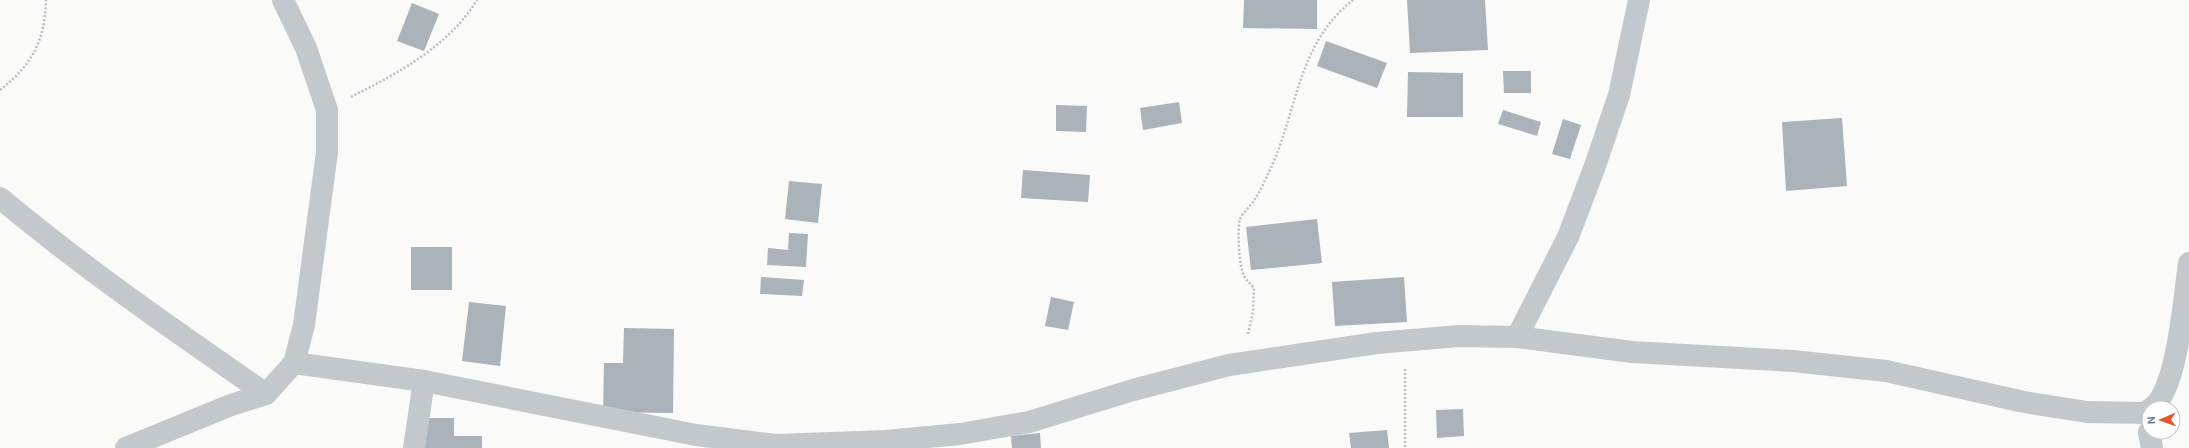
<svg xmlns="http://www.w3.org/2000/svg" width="2189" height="448" viewBox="0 0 2189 448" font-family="Ubuntu,sans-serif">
  <rect width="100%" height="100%" fill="#fafaf8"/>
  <g fill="#aab3b9">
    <path d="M1244,0H1317V29L1243,28Z"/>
    <path d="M1407,0H1485L1488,50L1410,53Z"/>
    <path d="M412,3L439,14L424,51L397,41Z"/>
    <path d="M1326,41L1387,63L1377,88L1317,66Z"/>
    <path d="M1503,71H1531V93H1504Z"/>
    <path d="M1408,72L1463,73V117H1407Z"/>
    <path d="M1179,102L1182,123L1143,130L1140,108Z"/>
    <path d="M1056,105L1087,106L1086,132L1056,131Z"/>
    <path d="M1503,110L1541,122L1537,136L1498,124Z"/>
    <path d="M1842,118L1847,186L1786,191L1782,122Z"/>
    <path d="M1563,119L1581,125L1570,159L1552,154Z"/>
    <path d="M1023,170L1090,175L1088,202L1021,198Z"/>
    <path d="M789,181L822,184L818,223L785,219Z"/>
    <path d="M1317,219L1322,263L1251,270L1246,227Z"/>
    <path d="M789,233L808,234L806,267L767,265L768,248L788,250Z"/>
    <rect x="411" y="247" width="41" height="43"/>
    <path d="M761,277L804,280L802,296L760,294Z"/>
    <path d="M1404,277L1407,322L1335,326L1332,282Z"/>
    <path d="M1051,297L1074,302L1068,330L1045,326Z"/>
    <path d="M469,302L506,306L500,366L462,361Z"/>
    <path d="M624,328L674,329L673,413L603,412L604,363H623Z"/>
    <path d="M1463,409L1464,436L1437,438L1436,410Z"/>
    <path d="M423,418H454V436H482V448H422Z"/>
    <path d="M1387,430L1389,448H1351L1349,433Z"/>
    <path d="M1040,433L1041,448H1012L1011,436Z"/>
  </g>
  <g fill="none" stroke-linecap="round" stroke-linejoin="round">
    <g stroke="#bbbfc2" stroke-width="2.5" stroke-dasharray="2 2" stroke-linecap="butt">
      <path d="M0,90C32,65 45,41 46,0"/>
      <path d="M351,97C398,73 448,47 477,0"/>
      <path d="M1248,334L1253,312L1254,288C1251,284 1246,280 1244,276C1239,267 1237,229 1240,219C1243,212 1251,206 1255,199C1260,191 1265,181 1269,172C1298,112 1296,45 1353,0"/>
      <path d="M1405,369V448"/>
    </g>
    <g stroke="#c3c8cc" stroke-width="22">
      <path d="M0,198C85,269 175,331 266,394"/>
      <path d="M1517,337L1568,237L1595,166L1619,95L1639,0"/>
      <path d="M294,363L424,381L696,435L776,445L886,441L960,434L1029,422L1133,390L1229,365L1377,343L1459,336L1517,337L1632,352L1793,361L1886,371L2024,402L2087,412L2146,413L2149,410"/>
      <path d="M2152,408C2178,389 2184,296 2189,263"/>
      <path d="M2149,432L2152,448"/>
      <path d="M126,448L231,405L266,394L294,363L304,325L327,152V110L306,48L283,0"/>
      <path d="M414,448L424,381"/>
    </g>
  </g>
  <g transform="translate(2161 420) rotate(268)"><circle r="19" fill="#ffffff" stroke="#c1c8cd"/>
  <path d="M0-3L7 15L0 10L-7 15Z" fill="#e4572e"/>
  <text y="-6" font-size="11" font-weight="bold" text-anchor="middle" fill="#657683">N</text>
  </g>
</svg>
